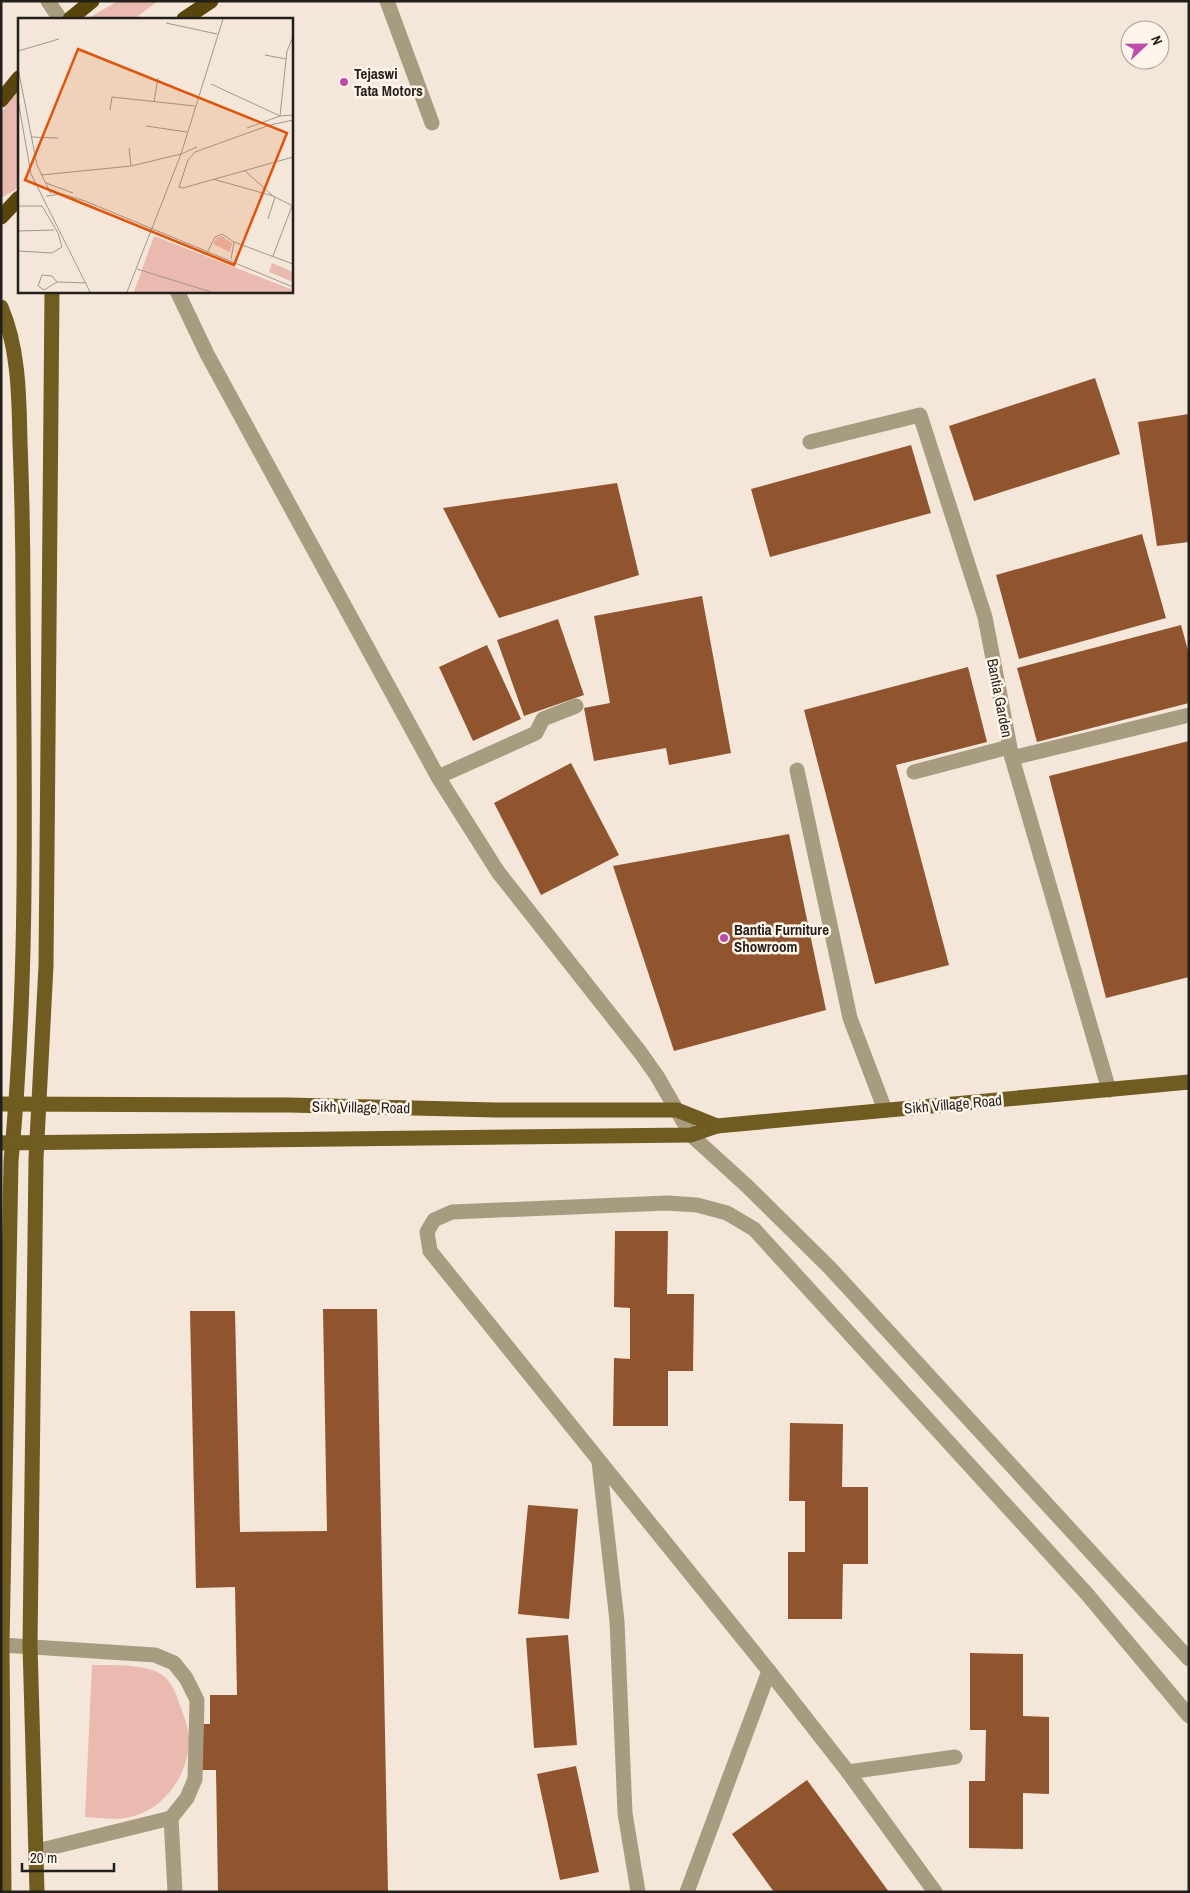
<svg xmlns="http://www.w3.org/2000/svg" width="1190" height="1893" viewBox="0 0 1190 1893" font-family="'Archivo Narrow',sans-serif">
  <rect width="100%" height="100%" fill="#f4e7d9"/>
  <g fill="#eab9af">
    <path d="M118,1H158L134,19H87Z"/>
    <path d="M19,90V183L15,190L1,198V112Z"/>
    <path d="M92,1665C111,1665 142,1664 159,1673C173,1681 176,1694 181,1708C184,1716 188,1728 189,1737C190,1771 167,1807 134,1816C118,1821 101,1818 85,1817Z"/>
  </g>
  <g fill="#90542e">
    <path d="M1095,378L1120,454L974,501L949,426Z"/>
    <path d="M1189,414V542L1157,546L1138,422Z"/>
    <path d="M911,445L931,513L770,557L751,489Z"/>
    <path d="M617,483L639,575L499,618L443,508Z"/>
    <path d="M1142,534L1166,618L1019,659L996,575Z"/>
    <path d="M702,596L731,753L669,765L666,748L594,761L584,708L610,703L594,616Z"/>
    <path d="M558,619L584,695L524,716L497,640Z"/>
    <path d="M1181,625L1189,654V703L1037,742L1017,668Z"/>
    <path d="M487,645L521,719L473,741L439,667Z"/>
    <path d="M968,667L987,742L896,765L949,965L875,984L804,710Z"/>
    <path d="M1189,741V977L1106,998L1049,776Z"/>
    <path d="M571,763L619,855L541,895L494,803Z"/>
    <path d="M789,834L826,1010L674,1051L613,866Z"/>
    <path d="M615,1231H668L667,1294H694L693,1371H668V1426H613L614,1358L630,1359V1308L614,1307Z"/>
    <path d="M323,1309H377L388,1892H218L216,1770H200L199,1724H210V1695H237L235,1587L196,1588L190,1311H235L240,1532L327,1531Z"/>
    <path d="M790,1423L843,1424L842,1487H868V1564H843L842,1619H788V1552H805V1501H789Z"/>
    <path d="M528,1505L578,1509L569,1619L518,1614Z"/>
    <path d="M568,1635L577,1745L534,1748L526,1638Z"/>
    <path d="M970,1653L1023,1654V1716L1049,1717V1794L1023,1793V1849L969,1848V1781H985L986,1730H970Z"/>
    <path d="M576,1766L599,1872L560,1880L537,1774Z"/>
    <path d="M807,1780L889,1892H774L732,1834Z"/>
  </g>
  <g fill="none" stroke-linecap="round" stroke-linejoin="round">
    <g stroke="#a79c7f" stroke-width="15">
      <path d="M48,1L60,19"/>
      <path d="M387,1L432,123"/>
      <path d="M177,291L207,354L438,777L498,872L640,1052L657,1076L691,1135L747,1186L830,1268L1189,1659"/>
      <path d="M810,442L920,415L985,617L1012,758L1109,1090"/>
      <path d="M1012,758L1189,715"/>
      <path d="M797,770L850,1018L885,1110"/>
      <path d="M914,772L1009,747"/>
      <path d="M438,777L536,733L543,719L576,706"/>
      <path d="M599,1462L617,1621L625,1813L638,1892"/>
      <path d="M2,1645L155,1655L174,1663L186,1678L197,1700L195,1779L187,1798L171,1818L37,1851"/>
      <path d="M848,1772L955,1757"/>
      <path d="M171,1818L175,1892"/>
      <path d="M687,1892L769,1671"/>
      <path d="M935,1892L848,1772L769,1671L430,1251L427,1232L434,1220L452,1212L667,1203L697,1205L727,1213L754,1229L1087,1594L1189,1716"/>
    </g>
    <g stroke="#705b21" stroke-width="15">
      <path d="M1,307C19,349 19,397 20,442C22,494 23,546 23,597C24,785 29,974 11,1161L2,1645L4,1892"/>
      <path d="M1,1104L288,1105L496,1110H677L717,1126"/>
      <path d="M1,1143L691,1135L717,1126L1189,1082"/>
      <path d="M37,1892L30,1645L36,1159L46,966L52,291"/>
    </g>
    <g stroke="#58450b" stroke-width="15">
      <path d="M70,19L92,1"/>
      <path d="M184,19L211,1"/>
      <path d="M1,100L19,78"/>
      <path d="M1,217L19,198"/>
    </g>
  </g>
  <g fill="#bb4caa" stroke="#fff5ea" stroke-width="2">
    <circle cx="344" cy="82" r="5"/>
    <circle cx="724" cy="938" r="5"/>
  </g>
  <g text-anchor="middle" dominant-baseline="central" stroke-width="5" stroke-linejoin="round" paint-order="stroke">
    <g font-size="15" font-weight="bold" fill="#231f1a" stroke="#fff5ea" text-anchor="start">
      <text x="354" y="73">Tejaswi<tspan x="354" dy="17">Tata Motors</tspan></text>
      <text x="734" y="929">Bantia Furniture<tspan x="734" dy="17">Showroom</tspan></text>
    </g>
    <g font-size="15" fill="#231f1a" stroke="#fff5ea">
      <text transform="translate(1000 698) rotate(79)">Bantia Garden</text>
      <text transform="translate(953 1104) rotate(-5)">Sikh Village Road</text>
      <text transform="translate(361 1107) rotate(1)">Sikh Village Road</text>
    </g>
  </g>
  <g transform="translate(18 18)">
    <rect width="275" height="275" fill="#f4e7d9"/>
    <path d="M136,218L275,272V274H116ZM204,218L214,225L212,234L195,226L199,219ZM254,245L275,254V264L251,254Z" fill="#eab9af"/>
    <path fill="none" stroke="#a0978d" stroke-width="1" d="M148,5L199,16M0,33L41,21M247,37L268,41M0,50L19,147L33,176M193,66L262,98L269,33L275,19M0,82L13,156L72,274M136,84L140,60M92,92L94,79L177,88M275,102L252,107L177,134L170,142L161,169L165,170L275,139M128,108L169,114M229,110L262,98L275,97M13,119L40,120M111,130L113,148M226,152L255,178L275,188M23,157L113,148L163,136L179,129M195,161L255,178M28,165L55,175M28,178L44,176L67,183L275,269M0,188H24L40,215L44,229L34,235L0,233M250,201L257,179M0,213L36,212M216,224L275,246M189,235L197,219L204,216L216,224L213,241M255,238L274,188M119,251L193,274M39,264L34,258L24,257L20,268L26,272L39,264L68,265M109,274L163,136L205,1"/>
    <path fill="#de560d" fill-opacity="0.15" stroke="#de560d" stroke-width="2.5" d="M60,31L269,115L216,247L7,162Z"/>
    <rect width="275" height="275" fill="none" stroke="#231f1a" stroke-width="2.5"/>
  </g>
  <rect width="1190" height="1893" fill="none" stroke="#231f1a" stroke-width="5"/>
  <g transform="translate(1145 45) rotate(68)"><circle r="24" fill="#fff5ea" stroke="#a79f97"/>
  <path d="M0-4L9 19L0 12L-9 19Z" fill="#bb4caa"/>
  <text y="-8" font-size="14" font-weight="bold" text-anchor="middle" fill="#231f1a">N</text>
  </g>
  <path d="M22 1863v8h92v-8" fill="none" stroke="#231f1a" stroke-width="2.5"/>
  <text x="30" y="1863" font-size="15" fill="#231f1a" stroke="#fff5ea" stroke-width="4" paint-order="stroke">20 m</text>
</svg>
